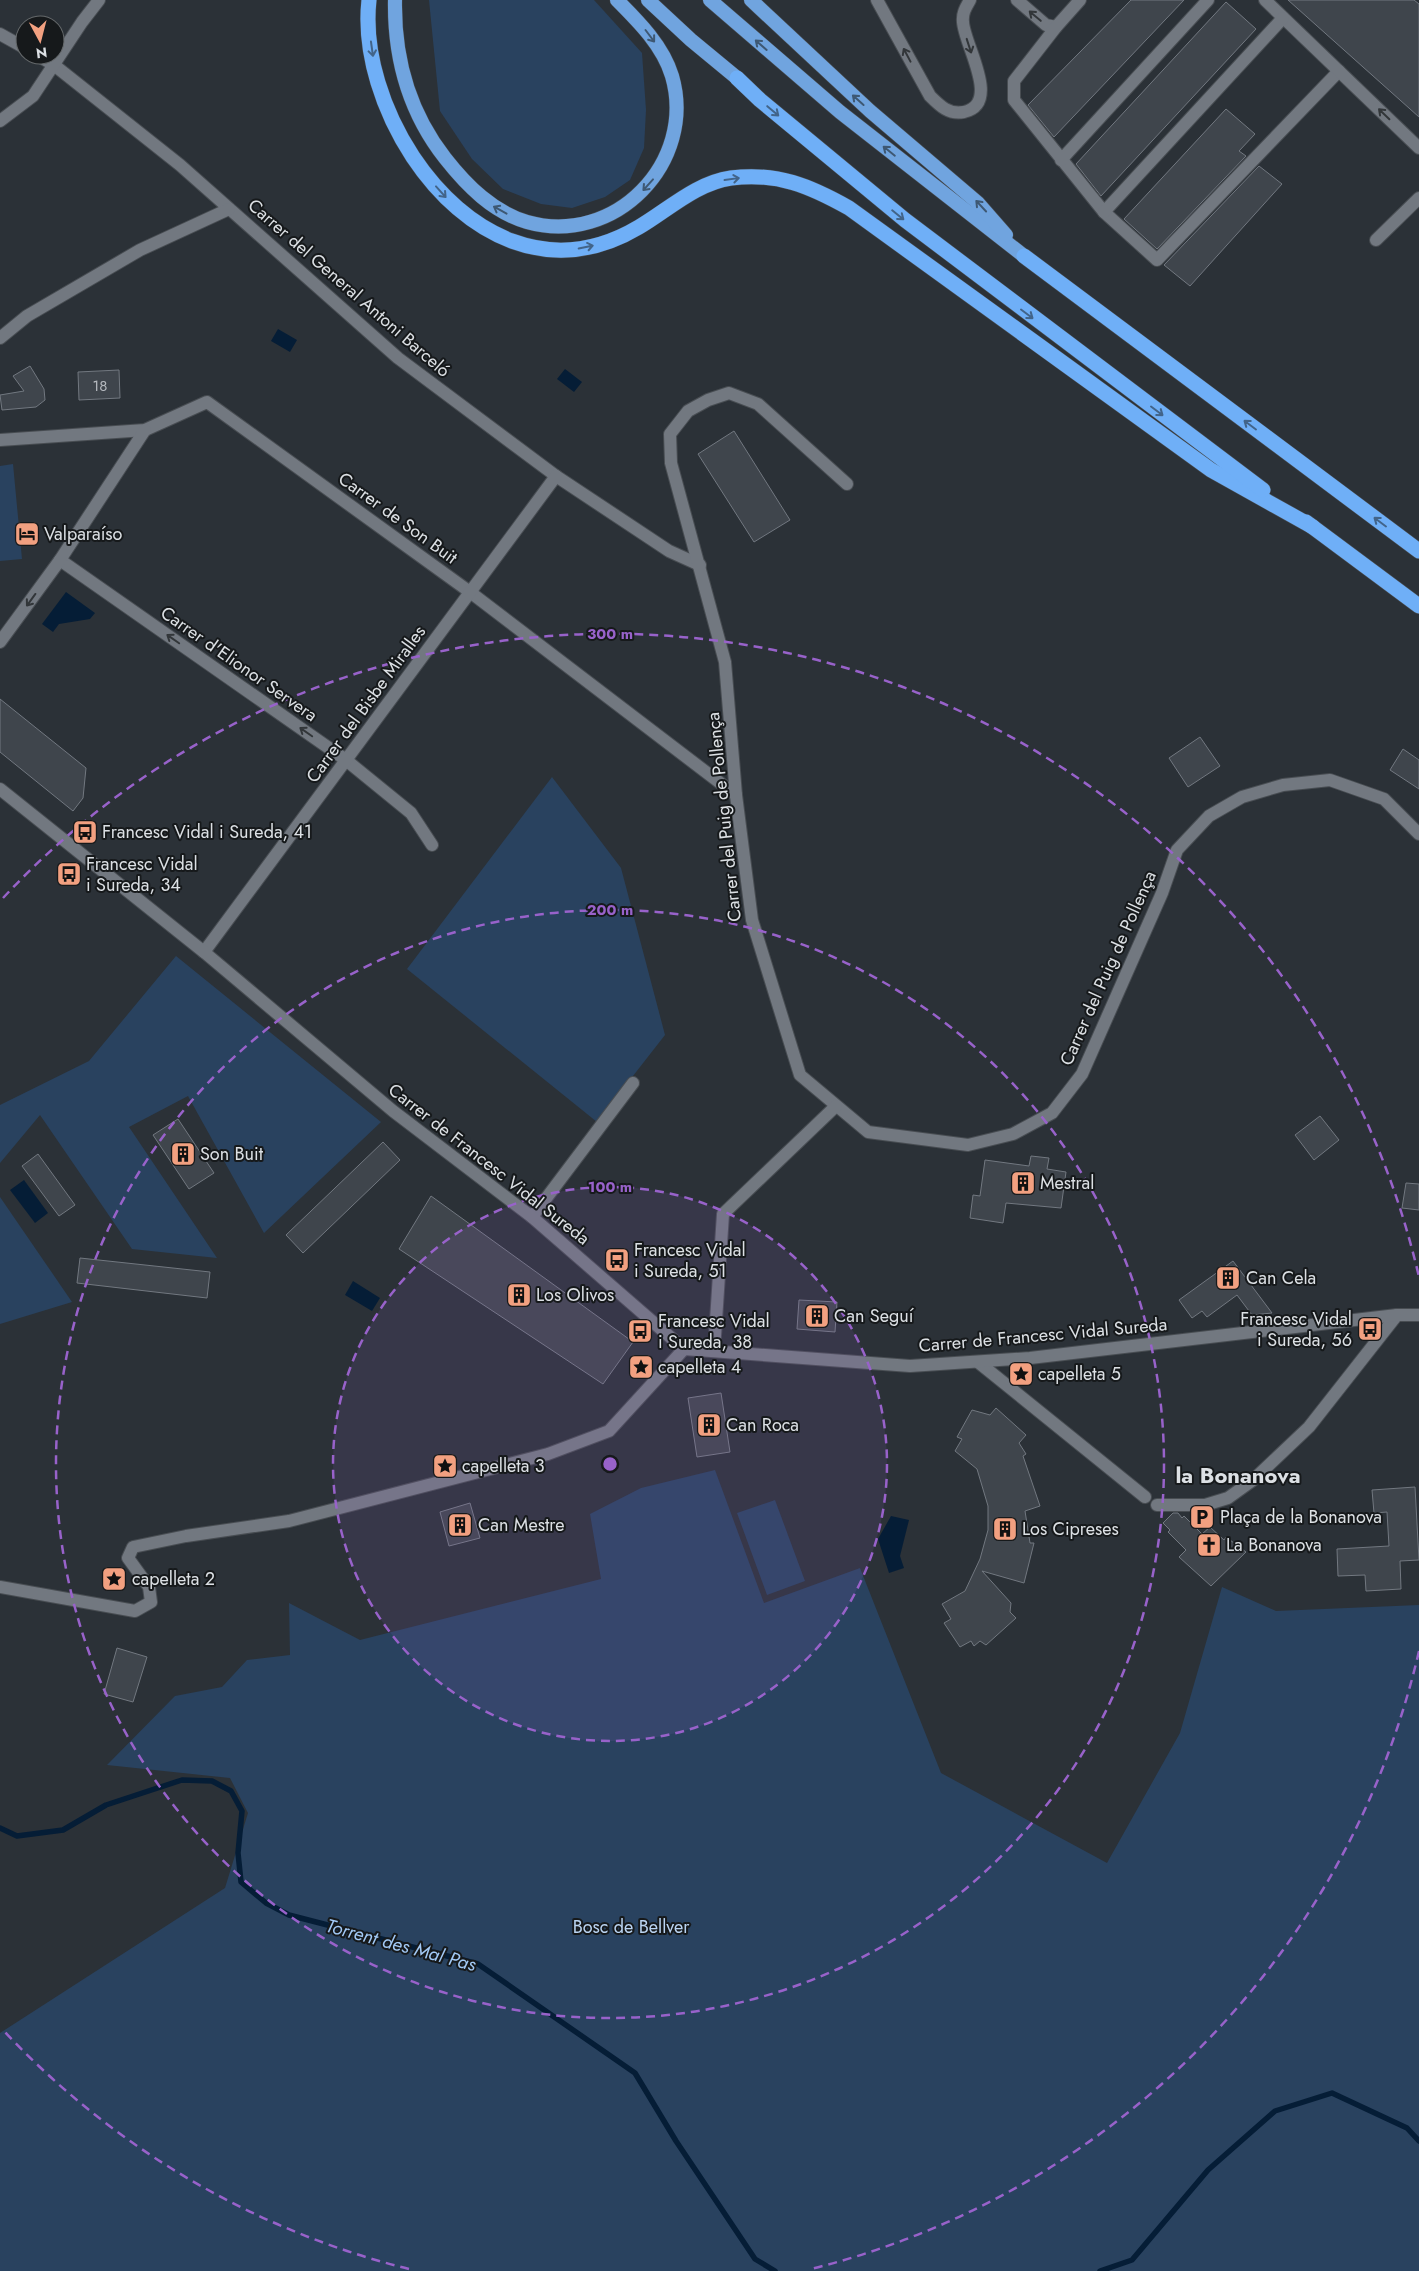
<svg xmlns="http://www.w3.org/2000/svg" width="1419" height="2271" viewBox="0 0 1419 2271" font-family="Jost,sans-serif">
  <rect width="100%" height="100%" fill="#2b3137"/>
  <g fill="#29425f">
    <path d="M429,0H594L642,53L646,110L644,148L630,180L605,197L572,208L541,204L503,189L472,159L440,111Z"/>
    <path d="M13,464L22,559L0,561V466Z"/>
    <path d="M552,777L621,868L665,1035L597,1122L407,969Z"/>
    <path d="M176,956L381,1122L264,1233L188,1096L129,1127L217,1258L132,1249L40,1115L0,1163V1105L89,1061Z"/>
    <path d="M0,1197L72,1302L0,1324Z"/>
    <path d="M715,1470L764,1603L860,1568L941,1773L1107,1863L1180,1733L1222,1587L1276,1611L1419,1605V2271H0V2033L225,1888L248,1813L230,1778L107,1765L175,1696L222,1687L247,1660L290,1655L289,1603L360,1640L601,1579L590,1514L641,1488Z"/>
    <path d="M775,1500L805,1581L767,1595L737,1513Z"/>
  </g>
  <g fill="#051d36">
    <path d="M278,329L297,340L290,352L271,341Z"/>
    <path d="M565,369L582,382L574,392L557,379Z"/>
    <path d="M66,592L95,613L90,619L59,624L53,632L42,624Z"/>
    <path d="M24,1180L48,1213L35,1223L10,1190Z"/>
    <path d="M353,1281L380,1298L372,1311L345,1295Z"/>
    <path d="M891,1516L909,1520L900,1556L904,1568L889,1573L878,1539Z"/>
  </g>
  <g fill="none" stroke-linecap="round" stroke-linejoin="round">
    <g stroke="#051d36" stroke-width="5.5">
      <path d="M0,1828L17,1836L63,1830L106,1805L182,1780L212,1781L231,1791L242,1811L238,1853L241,1882L266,1903L289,1915L478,1964L635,2073L676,2141L755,2259L775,2271"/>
      <path d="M1100,2271L1132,2260L1208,2170L1275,2111L1332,2093L1407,2128L1419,2141"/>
    </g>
  </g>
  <g fill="#3f454c" stroke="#727880">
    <path d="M1131,0H1184L1054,137L1028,105Z"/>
    <path d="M1288,0H1414L1419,4V117Z"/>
    <path d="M1226,2L1256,29L1101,196L1076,164Z"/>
    <path d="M1226,109L1255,134L1239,151L1246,156L1157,249L1124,219Z"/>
    <path d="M1259,166L1282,184L1190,286L1164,265Z"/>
    <path d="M30,366L44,389L45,400L36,407L2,410L0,395L24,391L13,376Z"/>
    <path d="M119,370L120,398L79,400L78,372Z"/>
    <path d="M734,431L790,520L754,542L698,454Z"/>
    <path d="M0,699L86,768L83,798L73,811L0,752Z"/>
    <path d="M1200,737L1220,766L1188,787L1169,758Z"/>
    <path d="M1403,749L1419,760V789L1390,770Z"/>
    <path d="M1320,1116L1339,1140L1314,1160L1295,1135Z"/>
    <path d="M178,1119L214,1173L189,1189L153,1135Z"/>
    <path d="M383,1142L400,1160L303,1253L286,1235Z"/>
    <path d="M38,1154L75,1205L59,1216L22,1166Z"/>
    <path d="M1031,1156L1049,1158L1047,1169L1066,1172L1061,1208L1006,1203L1003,1223L970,1218L973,1195L980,1196L985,1160L1029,1166Z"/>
    <path d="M1406,1183L1419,1184V1210L1402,1208Z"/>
    <path d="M431,1196L633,1342L603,1384L399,1249Z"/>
    <path d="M80,1258L210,1272L207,1298L77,1283Z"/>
    <path d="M1233,1261L1272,1313L1252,1315L1237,1295L1207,1317L1202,1311L1192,1318L1179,1300Z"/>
    <path d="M799,1300L837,1302L835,1332L797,1329Z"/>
    <path d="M721,1393L730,1452L697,1457L688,1398Z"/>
    <path d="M996,1408L1026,1435L1019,1443L1026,1454L1023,1456L1040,1506L1025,1511L1030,1543H1034L1024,1583L982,1571L1011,1603L1010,1612L1016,1618L986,1645L980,1641L974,1646L971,1641L960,1647L944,1623L951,1619L942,1604L965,1591L980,1559L988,1530V1506L977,1469L955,1451L962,1439L957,1437L972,1410L990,1415Z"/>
    <path d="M1415,1487L1419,1560L1400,1561L1401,1589L1366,1591L1365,1575L1338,1576L1337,1549L1389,1546L1387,1512L1374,1513L1372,1490Z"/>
    <path d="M470,1503L480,1538L449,1546L440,1512Z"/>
    <path d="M1173,1513H1178L1182,1518L1184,1516L1202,1534L1210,1527L1224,1540L1226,1537L1246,1552L1211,1586L1179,1557L1186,1550L1168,1532L1170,1530L1163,1523Z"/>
    <path d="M117,1648L147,1657L133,1702L104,1694Z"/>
  </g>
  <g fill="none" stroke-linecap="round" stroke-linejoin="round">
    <defs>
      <g id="minor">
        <path d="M877,0L930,96C940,106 949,115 964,112C1002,103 964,45 963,22C962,13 966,7 970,0"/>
        <path d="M1017,0L1046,25L1056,27"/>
        <path d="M1080,0L1056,27L1014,81V100L1104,212L1157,260L1339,71"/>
        <path d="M1265,0L1419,148"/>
        <path d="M0,34L25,48"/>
        <path d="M37,55L54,65L180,165L398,358L556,476L669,551L700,565"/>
        <path d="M0,121L33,96L82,22L99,0"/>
        <path d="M1061,160L1208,0"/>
        <path d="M1104,212L1283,18"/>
        <path d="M1376,240L1419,198"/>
        <path d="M0,338L27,316L140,250L229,209"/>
        <path d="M0,440L145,430L207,402L470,592L736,795"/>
        <path d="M847,484L758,404L729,393L708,400L688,411L670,434L671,463L725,662L736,795L752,920L800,1075L868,1132L968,1145L1013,1134L1052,1113L1082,1074L1162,893L1177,850L1209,816L1242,797L1283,785L1330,780L1384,799L1419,834"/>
        <path d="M60,560L346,760L411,813L432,845"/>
        <path d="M0,642L60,560L145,430"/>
        <path d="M204,952L556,476"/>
        <path d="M532,1217L633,1083"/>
        <path d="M714,1351L723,1214L836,1106"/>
        <path d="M978,1362L1145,1497"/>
        <path d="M1157,1505H1205L1228,1498L1253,1480L1309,1427L1397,1315"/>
        <path d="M0,1587L135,1611L151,1602L149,1587L128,1558L133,1547L186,1536L289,1521L548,1454L609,1431L684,1349"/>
      </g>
      <path id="tertiary" d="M0,789L204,952L393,1111L532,1217L684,1349L910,1366L1030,1358L1397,1315H1419"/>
      <g id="trunk">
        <path d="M395,0C394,58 409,112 445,158C467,186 493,212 527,222C615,247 697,162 672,76C663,46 639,22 617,0"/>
        <path d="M648,0L691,40L737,78"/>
        <path d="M710,0L840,112L1024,256"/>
        <path d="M751,0L870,111L978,203L1006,235"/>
      </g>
      <g id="motorway">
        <path d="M369,0C363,54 384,113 413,157C465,235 550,280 639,227C668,210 696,183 731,178C777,172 810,186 849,208L1211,470L1313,527"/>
        <path d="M737,78L760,100L905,220L1263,490"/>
        <path d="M1024,256L1419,551"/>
        <path d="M1306,522L1419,606"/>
      </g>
    </defs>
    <use href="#minor" stroke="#484d52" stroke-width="14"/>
    <use href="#tertiary" stroke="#484d52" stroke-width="14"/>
    <use href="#trunk" stroke="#484d52" stroke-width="15"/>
    <use href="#motorway" stroke="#484d52" stroke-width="16"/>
    <use href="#minor" stroke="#727880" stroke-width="12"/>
    <use href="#tertiary" stroke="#727880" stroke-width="12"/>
    <use href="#trunk" stroke="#70a4df" stroke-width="14"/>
    <use href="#motorway" stroke="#6faff7" stroke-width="15"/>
  </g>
  <defs><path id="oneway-shaft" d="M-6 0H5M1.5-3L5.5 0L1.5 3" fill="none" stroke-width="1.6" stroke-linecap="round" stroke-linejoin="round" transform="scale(1.25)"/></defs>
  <g stroke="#323639">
    <use href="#oneway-shaft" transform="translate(1035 16) rotate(-140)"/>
    <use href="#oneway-shaft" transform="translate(969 46) rotate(72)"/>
    <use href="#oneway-shaft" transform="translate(907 55) rotate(-118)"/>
    <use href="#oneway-shaft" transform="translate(1384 114) rotate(-136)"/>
    <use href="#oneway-shaft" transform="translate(31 600) rotate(126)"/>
    <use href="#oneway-shaft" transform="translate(173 639) rotate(-145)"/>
    <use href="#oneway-shaft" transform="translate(306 732) rotate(-145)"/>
  </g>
  <g stroke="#3e5873">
    <use href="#oneway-shaft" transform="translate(650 36) rotate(53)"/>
    <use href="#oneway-shaft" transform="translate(761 45) rotate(-139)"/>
    <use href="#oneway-shaft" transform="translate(858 100) rotate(-138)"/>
    <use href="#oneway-shaft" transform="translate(889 151) rotate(-141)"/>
    <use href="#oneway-shaft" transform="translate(648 185) rotate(132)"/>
    <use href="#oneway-shaft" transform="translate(981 206) rotate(-133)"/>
    <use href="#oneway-shaft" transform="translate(500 210) rotate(-151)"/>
  </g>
  <g stroke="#426489">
    <use href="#oneway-shaft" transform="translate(372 49) rotate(82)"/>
    <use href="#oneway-shaft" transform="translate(773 111) rotate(40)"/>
    <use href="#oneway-shaft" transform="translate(732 179) rotate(-8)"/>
    <use href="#oneway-shaft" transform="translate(441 192) rotate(48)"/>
    <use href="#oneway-shaft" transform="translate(898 215) rotate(39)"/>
    <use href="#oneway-shaft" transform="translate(586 247) rotate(-12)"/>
    <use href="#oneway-shaft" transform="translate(1027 314) rotate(37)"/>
    <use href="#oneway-shaft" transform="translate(1157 411) rotate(37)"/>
    <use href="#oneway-shaft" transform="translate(1250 425) rotate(-143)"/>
    <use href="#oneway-shaft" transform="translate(1380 522) rotate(-143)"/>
  </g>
  <circle cx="610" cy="1464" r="277" fill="#9862ca" fill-opacity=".12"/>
  <g fill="none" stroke="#9862ca" stroke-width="2.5" stroke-dasharray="9 6">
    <circle cx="610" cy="1464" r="277"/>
    <circle cx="610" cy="1464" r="554"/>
    <path d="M1419 1651A830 830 0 0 1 811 2269M409 2269A830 830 0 0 1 3 2030M3 898A830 830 0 0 1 1419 1277"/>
  </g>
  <defs>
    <symbol id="hotel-square" viewBox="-11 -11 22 22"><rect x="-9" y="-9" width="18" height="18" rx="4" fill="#f2a080" stroke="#16191b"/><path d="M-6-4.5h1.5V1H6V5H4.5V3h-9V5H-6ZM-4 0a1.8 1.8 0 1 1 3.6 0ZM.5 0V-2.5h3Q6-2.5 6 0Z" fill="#111"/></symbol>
    <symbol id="bus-square" viewBox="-11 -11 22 22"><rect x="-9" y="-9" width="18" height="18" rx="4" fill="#f2a080" stroke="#16191b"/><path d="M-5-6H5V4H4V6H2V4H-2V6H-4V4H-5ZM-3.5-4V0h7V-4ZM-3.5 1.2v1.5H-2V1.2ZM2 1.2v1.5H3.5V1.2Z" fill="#111"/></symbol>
    <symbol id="building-square" viewBox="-11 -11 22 22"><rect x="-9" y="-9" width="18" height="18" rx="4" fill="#f2a080" stroke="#16191b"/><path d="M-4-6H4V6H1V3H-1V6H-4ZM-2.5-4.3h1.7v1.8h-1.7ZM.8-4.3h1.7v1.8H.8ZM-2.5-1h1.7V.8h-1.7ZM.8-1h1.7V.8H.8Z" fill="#111"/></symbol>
    <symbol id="sight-square" viewBox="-11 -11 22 22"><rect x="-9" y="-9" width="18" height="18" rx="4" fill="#f2a080" stroke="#16191b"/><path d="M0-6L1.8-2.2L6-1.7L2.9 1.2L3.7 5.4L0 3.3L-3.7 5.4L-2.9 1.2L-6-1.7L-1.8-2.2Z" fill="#111"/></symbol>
    <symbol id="parking-square" viewBox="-11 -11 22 22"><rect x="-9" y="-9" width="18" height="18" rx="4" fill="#f2a080" stroke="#16191b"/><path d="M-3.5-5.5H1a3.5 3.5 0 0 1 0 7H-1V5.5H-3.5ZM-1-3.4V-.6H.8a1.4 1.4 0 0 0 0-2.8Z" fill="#111"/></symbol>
    <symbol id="church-square" viewBox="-11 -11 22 22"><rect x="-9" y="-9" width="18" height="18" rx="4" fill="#f2a080" stroke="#16191b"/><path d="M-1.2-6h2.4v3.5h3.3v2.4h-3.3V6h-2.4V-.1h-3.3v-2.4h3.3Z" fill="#111"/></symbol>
  </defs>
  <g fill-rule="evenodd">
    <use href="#hotel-square" x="13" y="520" width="28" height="28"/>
    <use href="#bus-square" x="71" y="818" width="28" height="28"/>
    <use href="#bus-square" x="55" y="860" width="28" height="28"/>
    <use href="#building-square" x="169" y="1140" width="28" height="28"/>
    <use href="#building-square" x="1009" y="1169" width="28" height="28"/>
    <use href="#bus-square" x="603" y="1246" width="28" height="28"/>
    <use href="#building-square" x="1214" y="1264" width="28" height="28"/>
    <use href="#building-square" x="505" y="1281" width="28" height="28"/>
    <use href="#building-square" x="803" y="1302" width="28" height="28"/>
    <use href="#bus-square" x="1356" y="1315" width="28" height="28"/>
    <use href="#bus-square" x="626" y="1317" width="28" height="28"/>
    <use href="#sight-square" x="627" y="1353" width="28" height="28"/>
    <use href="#sight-square" x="1007" y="1360" width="28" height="28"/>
    <use href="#building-square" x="695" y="1411" width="28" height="28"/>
    <use href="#sight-square" x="431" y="1452" width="28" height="28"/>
    <use href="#parking-square" x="1188" y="1503" width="28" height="28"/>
    <use href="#building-square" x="446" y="1511" width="28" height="28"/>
    <use href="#building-square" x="991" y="1515" width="28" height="28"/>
    <use href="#church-square" x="1195" y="1531" width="28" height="28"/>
    <use href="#sight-square" x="100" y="1565" width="28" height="28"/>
  </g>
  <g text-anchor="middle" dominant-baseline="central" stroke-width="4" stroke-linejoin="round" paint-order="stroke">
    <g font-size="15" fill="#b5b9be">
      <text x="100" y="386">18</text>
    </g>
    <g font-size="18" fill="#dce0e4" stroke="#16191b">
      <text transform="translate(349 288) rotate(41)">Carrer del General Antoni Barceló</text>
      <text transform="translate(398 518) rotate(36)">Carrer de Son Buit</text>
      <text transform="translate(239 664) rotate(35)">Carrer d'Elionor Servera</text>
      <text transform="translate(366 704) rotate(-54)">Carrer del Bisbe Miralles</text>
      <text transform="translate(724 817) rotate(-96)">Carrer del Puig de Pollença</text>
      <text transform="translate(1108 968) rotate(-66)">Carrer del Puig de Pollença</text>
      <text transform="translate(489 1164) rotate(38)">Carrer de Francesc Vidal Sureda</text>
      <text transform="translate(1043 1335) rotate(-5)">Carrer de Francesc Vidal Sureda</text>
    </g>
    <g font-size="18" fill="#dce0e4" stroke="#16191b" text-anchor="start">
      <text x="44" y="534">Valparaíso</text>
      <text x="102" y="832">Francesc Vidal i Sureda, 41</text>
      <text x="86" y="864">Francesc Vidal<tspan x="86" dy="21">i Sureda, 34</tspan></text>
      <text x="200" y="1154">Son Buit</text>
      <text x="1040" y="1183">Mestral</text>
      <text x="634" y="1250">Francesc Vidal<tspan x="634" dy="21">i Sureda, 51</tspan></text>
      <text x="1246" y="1278">Can Cela</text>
      <text x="536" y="1295">Los Olivos</text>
      <text x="834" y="1316">Can Seguí</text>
      <text x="1352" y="1319" text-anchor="end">Francesc Vidal<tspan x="1352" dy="21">i Sureda, 56</tspan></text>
      <text x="658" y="1321">Francesc Vidal<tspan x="658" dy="21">i Sureda, 38</tspan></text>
      <text x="658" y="1367">capelleta 4</text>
      <text x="1038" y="1374">capelleta 5</text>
      <text x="726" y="1425">Can Roca</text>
      <text x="462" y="1466">capelleta 3</text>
      <text x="1220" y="1517">Plaça de la Bonanova</text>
      <text x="478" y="1525">Can Mestre</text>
      <text x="1022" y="1529">Los Cipreses</text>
      <text x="1226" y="1545">La Bonanova</text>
      <text x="132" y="1579">capelleta 2</text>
    </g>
    <g font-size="18" fill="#bad4f2" stroke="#16191b">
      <text x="631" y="1927">Bosc de Bellver</text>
    </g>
    <g font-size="19" font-style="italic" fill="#a2c9f5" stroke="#16191b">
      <text transform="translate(401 1945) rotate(15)">Torrent des Mal Pas</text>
    </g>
    <g font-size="22" font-weight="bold" fill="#dce0e4" stroke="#16191b">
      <text x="1238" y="1475">la Bonanova</text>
    </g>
  </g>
  <circle cx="610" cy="1464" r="8" fill="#9862ca" stroke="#16191b" stroke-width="2.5"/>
  <g font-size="15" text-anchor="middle" font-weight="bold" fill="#9862ca" stroke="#16191b" stroke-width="4" stroke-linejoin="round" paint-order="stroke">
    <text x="610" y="639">300 m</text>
    <text x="610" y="915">200 m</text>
    <text x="610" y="1192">100 m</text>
  </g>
  <g transform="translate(40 40) rotate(173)"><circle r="24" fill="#16191b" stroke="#65696b"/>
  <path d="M0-4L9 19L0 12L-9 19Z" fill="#f2a080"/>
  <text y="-8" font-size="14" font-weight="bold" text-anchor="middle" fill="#dce0e4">N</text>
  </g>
</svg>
